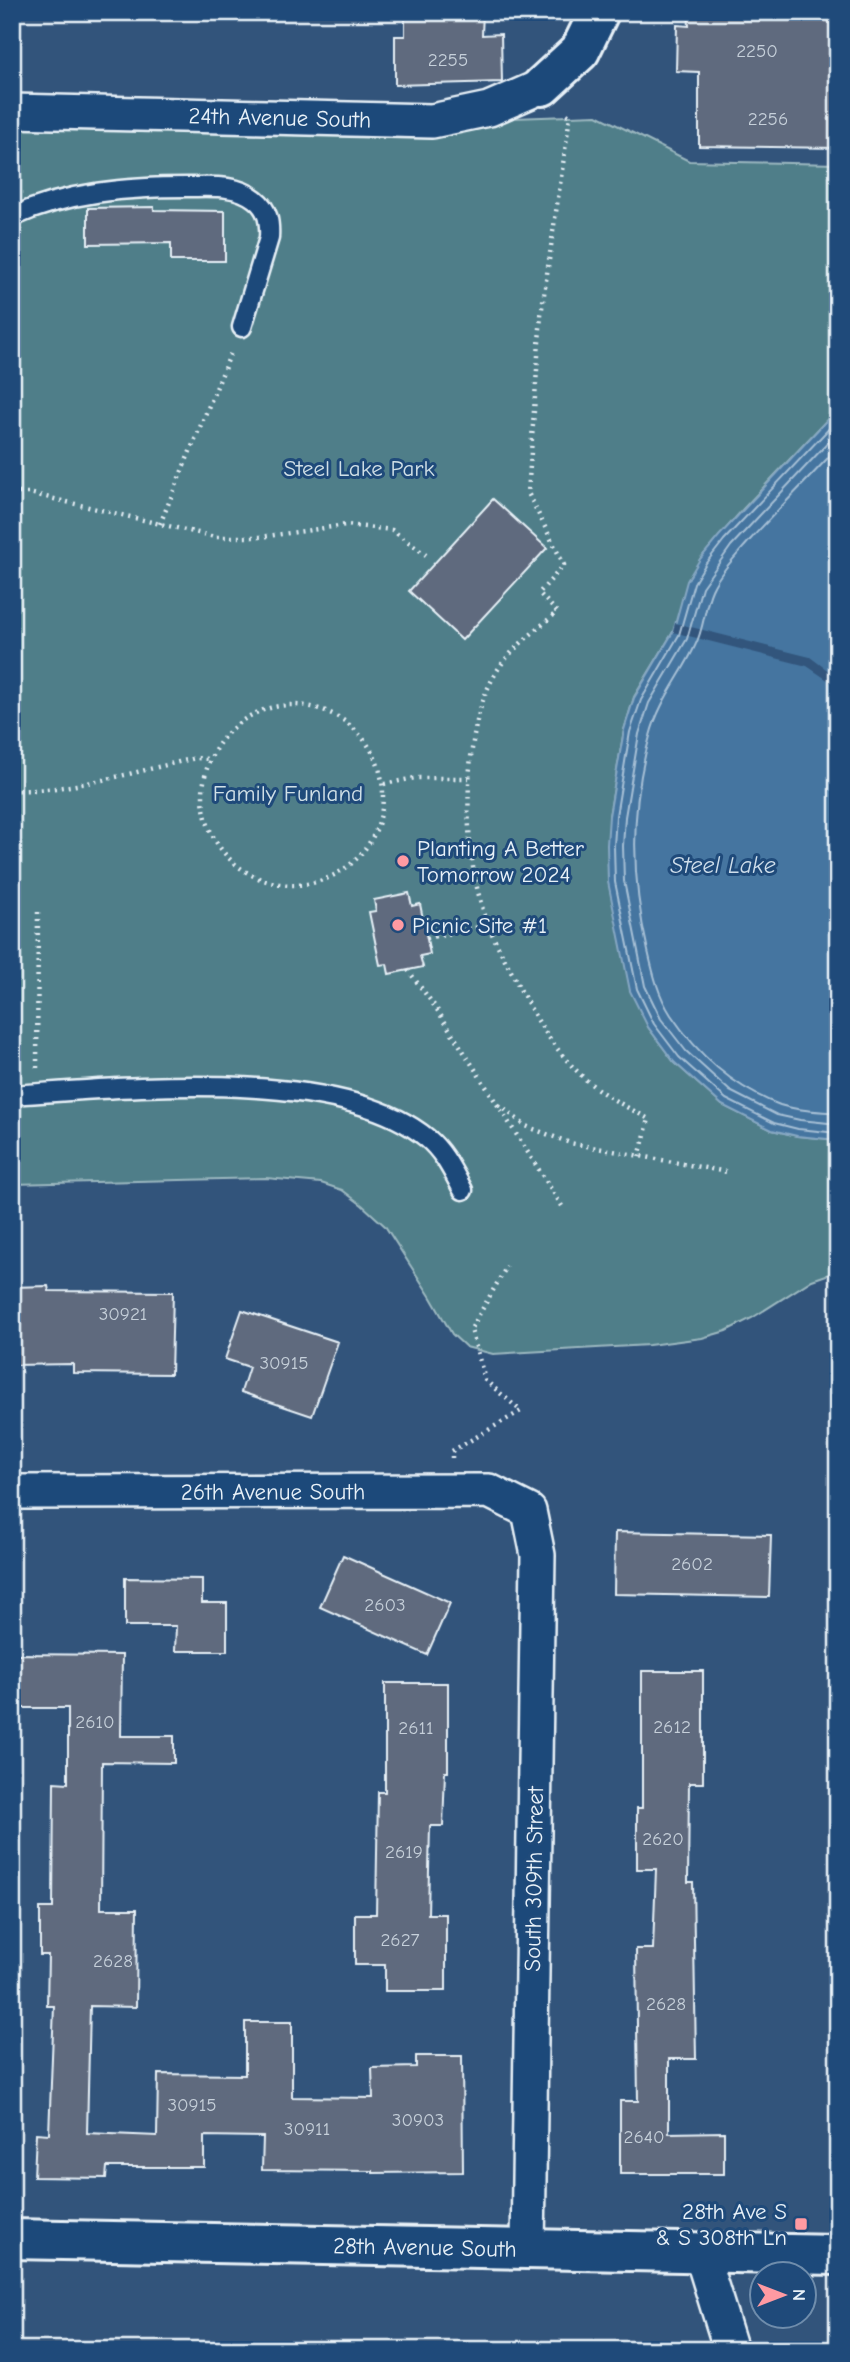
<svg xmlns="http://www.w3.org/2000/svg" width="850" height="2362" viewBox="0 0 850 2362" font-family="'Comic Neue',sans-serif">
  <rect width="100%" height="100%" fill="#32547b"/>
  <filter id="ink" filterUnits="userSpaceOnUse"><feTurbulence type="fractalNoise" baseFrequency=".0143" numOctaves="2"/><feDisplacementMap in="SourceGraphic" scale="14" xChannelSelector="R" yChannelSelector="G"/><feConvolveMatrix kernelMatrix="1 2 1 2 8 2 1 2 1" color-interpolation-filters="sRGB"/></filter>
  <g filter="url(#ink)">
    <path fill="#4f7e89" stroke="#9cb8c0" stroke-width="2" d="M12,111L432,121L597,115L689,161L838,164V408L743,509L700,559L673,632L634,697L624,730L609,816L648,1027L674,1062L722,1105L772,1130L797,1136L838,1140V1271L812,1280L752,1318L726,1331L702,1338L649,1345L493,1354L466,1347L452,1334L430,1296L385,1226L362,1205L342,1190L321,1183L266,1178L12,1184Z"/>
    <path fill="#4475a0" stroke="#86a7c3" stroke-width="2" d="M838,408V1140L797,1136L772,1130L722,1105L674,1062L648,1027L630,991L608,882L607,845L609,816L624,730L634,698L673,632L687,581L700,559L719,536Z"/>
    <path fill="#32547b" d="M675,623L810,657L838,678V691L833,688L835,685L807,666L673,632Z"/>
    <g fill="none" stroke-linecap="round" stroke-linejoin="round">
      <g stroke="#a6bfd5" stroke-width="2">
        <path d="M838,419L724,540L706,563L694,583L679,635L641,700L630,732L616,816L614,846L615,882L637,989L654,1024L679,1057L726,1099L774,1123L798,1129L838,1133"/>
        <path d="M838,432L731,546L702,587L687,639L649,703L639,734L625,817L623,846L624,881L645,986L661,1019L686,1051L730,1091L777,1115L800,1120L838,1124"/>
        <path d="M838,447C809,479 779,508 750,540C737,555 720,572 712,590C704,608 704,629 695,646C680,678 659,701 650,736C630,807 631,879 648,951C653,973 658,995 671,1015C698,1055 735,1088 780,1105C798,1111 819,1111 838,1113"/>
      </g>
    </g>
    <g fill="#5e6b7e" stroke="#e8f1f8" stroke-width="2">
      <path d="M405,12H483L482,35L501,34L502,82L395,85V36H405Z"/>
      <path d="M688,12H838V148L699,146V72L676,71L677,25L689,26Z"/>
      <path d="M154,207V210L225,211V261H171V243L88,244V208Z"/>
      <path d="M493,499L547,548L462,640L409,591Z"/>
      <path d="M409,893L412,906L420,904L430,954L420,956L423,967L389,974L387,964L380,965L369,912L376,911L374,900Z"/>
      <path d="M48,1286L49,1291L173,1292L171,1374L73,1373V1364L12,1365V1287Z"/>
      <path d="M242,1310L338,1342L312,1416L241,1392L249,1367L225,1359Z"/>
      <path d="M615,1532L771,1535L769,1597L614,1594Z"/>
      <path d="M343,1555L450,1603L427,1655L320,1607Z"/>
      <path d="M125,1578L202,1579V1603H227V1651H175L176,1626H125Z"/>
      <path d="M16,1654L122,1655L121,1736H174V1763L102,1762L101,1909H137L136,2007L90,2006L87,2133L157,2136L158,2074L245,2075V2022H292V2097L373,2098L372,2068L416,2067V2056H462L463,2172L373,2173V2171L262,2170L263,2137L204,2136V2167H107L106,2178L34,2177L36,2133L49,2134L54,2006H47L48,1955H40V1908H53L54,1782L68,1783V1708H16Z"/>
      <path d="M642,1671H703V1783H689L688,1882H693L696,2059H669V2133L724,2132V2174H620V2101H638L636,1949H653L656,1869H637V1808H642Z"/>
      <path d="M385,1683H448V1772H445L443,1826H430L428,1914H446V1991H385V1965H355V1914H376L378,1792H385Z"/>
    </g>
    <g fill="none" stroke-linecap="round" stroke-linejoin="round">
      <defs>
        <g id="lane">
          <path d="M12,217C67,192 128,187 187,187C210,187 236,184 255,199C268,209 270,222 269,238L242,327"/>
          <path d="M12,1095C122,1088 340,1065 427,1138C444,1152 453,1172 463,1190"/>
        </g>
        <g id="street">
          <path id="s1" d="M12,111L432,121L489,109L542,86"/>
          <path id="s2" d="M12,1492L489,1491L529,1511L538,1555L528,2249"/>
          <path d="M701,2253L731,2350"/>
        </g>
        <g id="secondary">
          <path d="M542,86L580,51L599,12"/>
          <path id="s3" d="M12,2239L838,2255"/>
        </g>
      </defs>
      <use href="#lane" stroke="#e8f1f8" stroke-width="23"/>
      <use href="#street" stroke="#e8f1f8" stroke-width="38"/>
      <use href="#secondary" stroke="#e8f1f8" stroke-width="44"/>
      <g stroke="#e8f1f8" stroke-width="4.5" stroke-dasharray="2 5" stroke-linecap="butt">
        <path d="M567,114L570,116L541,315L528,493L564,565L539,593L557,612C537,630 511,648 497,671C479,700 473,734 470,767C466,820 469,874 488,924C495,942 505,959 514,977C531,1011 551,1046 579,1073C598,1093 625,1106 649,1119L639,1157"/>
        <path d="M12,493H29L215,537H261L346,525L392,530L426,555"/>
        <path d="M160,524L232,350"/>
        <circle cx="293" cy="795" r="90"/>
        <path d="M384,784L415,778H469"/>
        <path d="M12,790C67,793 141,770 196,758L209,759"/>
        <path d="M427,938L489,925"/>
        <path d="M408,970L436,1008L562,1206"/>
        <path d="M37,1068L38,912"/>
        <path d="M499,1105L526,1126L570,1143L727,1172"/>
        <path d="M452,1458V1451L521,1411L485,1380L471,1329L507,1266"/>
      </g>
      <use href="#lane" stroke="#1f4a7a" stroke-width="18"/>
      <use href="#street" stroke="#1f4a7a" stroke-width="33"/>
      <use href="#secondary" stroke="#1f4a7a" stroke-width="38"/>
    </g>
  </g>
  <g fill="#ff9aa2" stroke="#1f4a7a" stroke-width="2.5">
    <circle cx="403" cy="861" r="7"/>
    <circle cx="398" cy="925" r="7"/>
    <rect x="794" y="2217" width="14" height="14" rx="3.5"/>
  </g>
  <g text-anchor="middle" dominant-baseline="central" stroke-width="6" stroke-linejoin="round" paint-order="stroke">
    <g font-size="19" fill="#c6d0da">
      <text x="757" y="51">2250</text>
      <text x="448" y="60">2255</text>
      <text x="768" y="119">2256</text>
      <text x="123" y="1314">30921</text>
      <text x="284" y="1363">30915</text>
      <text x="692" y="1564">2602</text>
      <text x="385" y="1605">2603</text>
      <text x="95" y="1722">2610</text>
      <text x="672" y="1727">2612</text>
      <text x="416" y="1728">2611</text>
      <text x="663" y="1839">2620</text>
      <text x="404" y="1852">2619</text>
      <text x="400" y="1940">2627</text>
      <text x="113" y="1961">2628</text>
      <text x="666" y="2004">2628</text>
      <text x="192" y="2105">30915</text>
      <text x="418" y="2120">30903</text>
      <text x="307" y="2129">30911</text>
      <text x="644" y="2137">2640</text>
    </g>
    <g font-size="23" fill="#e8f1f8" stroke="#1f4a7a">
      <text stroke="none"><textPath href="#s1" startOffset="268">24th Avenue South</textPath></text>
      <text stroke="none"><textPath href="#s2" startOffset="261">26th Avenue South</textPath></text>
      <text transform="translate(534 1879) rotate(-89)">South 309th Street</text>
      <text stroke="none"><textPath href="#s3" startOffset="413">28th Avenue South</textPath></text>
    </g>
    <g font-size="23" fill="#d1e0e7" stroke="#1f4a7a">
      <text x="359" y="468">Steel Lake Park</text>
      <text x="288" y="793">Family Funland</text>
    </g>
    <g font-size="23" fill="#e8f1f8" stroke="#1f4a7a" text-anchor="start">
      <text x="417" y="848">Planting A Better<tspan x="417" dy="26">Tomorrow 2024</tspan></text>
      <text x="412" y="925">Picnic Site #1</text>
      <text x="787" y="2211" text-anchor="end">28th Ave S<tspan x="787" dy="26">&amp; S 308th Ln</tspan></text>
    </g>
    <g font-size="24" font-style="italic" fill="#cfdeeb" stroke="#1f4a7a">
      <text x="723" y="865">Steel Lake</text>
    </g>
  </g>
  <rect width="850" height="2362" fill="none" stroke="#1f4a7a" stroke-width="42"/>
  <rect x="21" y="21" width="808" height="2320" fill="none" stroke="#e8f1f8" stroke-width="2.5" filter="url(#ink)"/>
  <g transform="translate(783 2295) rotate(90)"><circle r="33" fill="#1f4a7a" stroke="#6f8dac" stroke-width="2"/>
  <path d="M0-5L12 26L0 18L-12 26Z" fill="#ff9aa2"/>
  <text y="-10" font-size="19" font-weight="bold" text-anchor="middle" fill="#e8f1f8">N</text>
  </g>
</svg>
